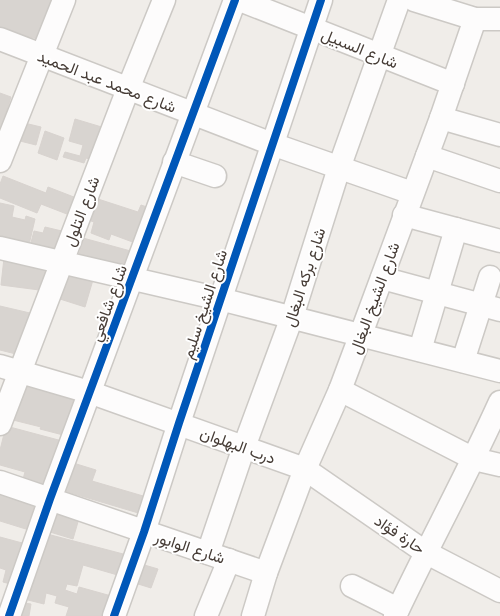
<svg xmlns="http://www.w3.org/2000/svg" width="500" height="616" viewBox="0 0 500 616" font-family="'PT Sans',Vazirmatn,sans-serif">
  <rect width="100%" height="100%" fill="#f0ede9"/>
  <g fill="#d8d4d0" stroke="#d8d3cf">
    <path d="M0,0H52L41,40L16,33L15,39L0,35Z"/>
    <path d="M0,93L11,97L5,116L9,117L4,132L0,130Z"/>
    <path d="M75,119L105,128L96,161L86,158L84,163L63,157L65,152L80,156L83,145L69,141Z"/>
    <path d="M20,122L41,127L36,145L16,140Z"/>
    <path d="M45,131L64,138L57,160L38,153Z"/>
    <path d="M3,176L46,193L48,187L79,199L72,216L41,204L37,213L0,198V184Z"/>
    <path d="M98,199L138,212L141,205L150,208L138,244L111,234L109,240L91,233L94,222L91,221Z"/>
    <path d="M0,203L14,206L12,217L25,220L26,216L35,219L29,245L0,238Z"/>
    <path d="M45,227L66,232L59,261L28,254L34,231L43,233Z"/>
    <path d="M83,238L138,253L132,273L78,259Z"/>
    <path d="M4,258L50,265L47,291L1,285Z"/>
    <path d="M69,265L95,273L85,307L60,299Z"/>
    <path d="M0,306L30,313L20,355L0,350Z"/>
    <path d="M24,372L80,399L71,437L40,429L41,427L13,420Z"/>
    <path d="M6,426L66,442L54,487L23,479L25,472L0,465V450Z"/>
    <path d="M70,462L96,470L92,481L150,498L145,515L61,490Z"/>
    <path d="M0,482L40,493L29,530L0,521Z"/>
    <path d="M57,508L80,515L73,539L50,532Z"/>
    <path d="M47,534L127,555L121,576L83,565L77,586L67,584L65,590L77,594L79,587L115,597L110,616H66L69,607L55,603L57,596L46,593L44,604L28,600Z"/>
    <path d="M0,537L26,544L14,585L3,582L6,570L0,568Z"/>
    <path d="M141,564L158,569L151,588L135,583Z"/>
    <path d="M17,602L31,604L29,616H14Z"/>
  </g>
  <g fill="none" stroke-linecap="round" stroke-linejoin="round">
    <defs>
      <g id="minor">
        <path d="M240,0L453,84"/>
        <path d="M414,0L475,19H500"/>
        <path d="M0,39L272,144L412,193"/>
        <path d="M441,118L500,135"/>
        <path d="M427,156L500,181"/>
        <path d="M0,161L64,0"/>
        <path d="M174,162L215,176"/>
        <path d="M404,215L500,241"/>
        <path d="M0,248L220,299L500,371"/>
        <path d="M382,278L500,310"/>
        <path d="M420,350L456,229"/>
        <path d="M463,361L490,277"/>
        <path d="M0,366L89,392L305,469L425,552L500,591"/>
        <path d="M340,390L474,459L500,465"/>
        <path d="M0,424L128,89L164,0"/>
        <path d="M0,482L266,573"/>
        <path d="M208,553L244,447L292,317L339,168L399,0"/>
        <path d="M352,586L398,609"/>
        <path d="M9,616L50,499L235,0"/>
        <path d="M114,616L144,532L179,423L321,0"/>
        <path d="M206,616L229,560"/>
        <path d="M253,616L266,573L305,469L340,390L361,334L441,118L475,19"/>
        <path d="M395,616C429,544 467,475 500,402"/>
      </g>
    </defs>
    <use href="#minor" stroke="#ccc9c5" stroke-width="25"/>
    <use href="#minor" stroke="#fdfcfc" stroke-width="22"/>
    <defs>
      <g id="cycleway">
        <path d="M9,616L50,499L235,0"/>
        <path d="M114,616L144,532L179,423L321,0"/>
      </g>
    </defs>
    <use href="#cycleway" stroke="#fff" stroke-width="11"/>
    <use href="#cycleway" stroke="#0057b8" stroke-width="8"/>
  </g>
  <g text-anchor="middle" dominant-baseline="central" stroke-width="4" stroke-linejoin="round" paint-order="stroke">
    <g font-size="16" fill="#463c36" stroke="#fff">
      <text transform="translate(360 48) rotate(22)">شارع السبيل</text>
      <text transform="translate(107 81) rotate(21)">شارع محمد عبد الحميد</text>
      <text transform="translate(81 211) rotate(-69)">شارع التلول</text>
      <text transform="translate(304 277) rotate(-72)">شارع بركه البغال</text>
      <text transform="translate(374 298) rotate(-70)">شارع الشيخ البغال</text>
      <text transform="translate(108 303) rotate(-70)">شارع شافعي</text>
      <text transform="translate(204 304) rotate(-72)">شارع الشيخ سليم</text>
      <text transform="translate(238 445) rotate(20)">درب البهلوان</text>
      <text transform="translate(400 534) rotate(34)">حارة فؤاد</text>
      <text transform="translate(190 547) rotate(18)">شارع الوابور</text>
    </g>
  </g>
</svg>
